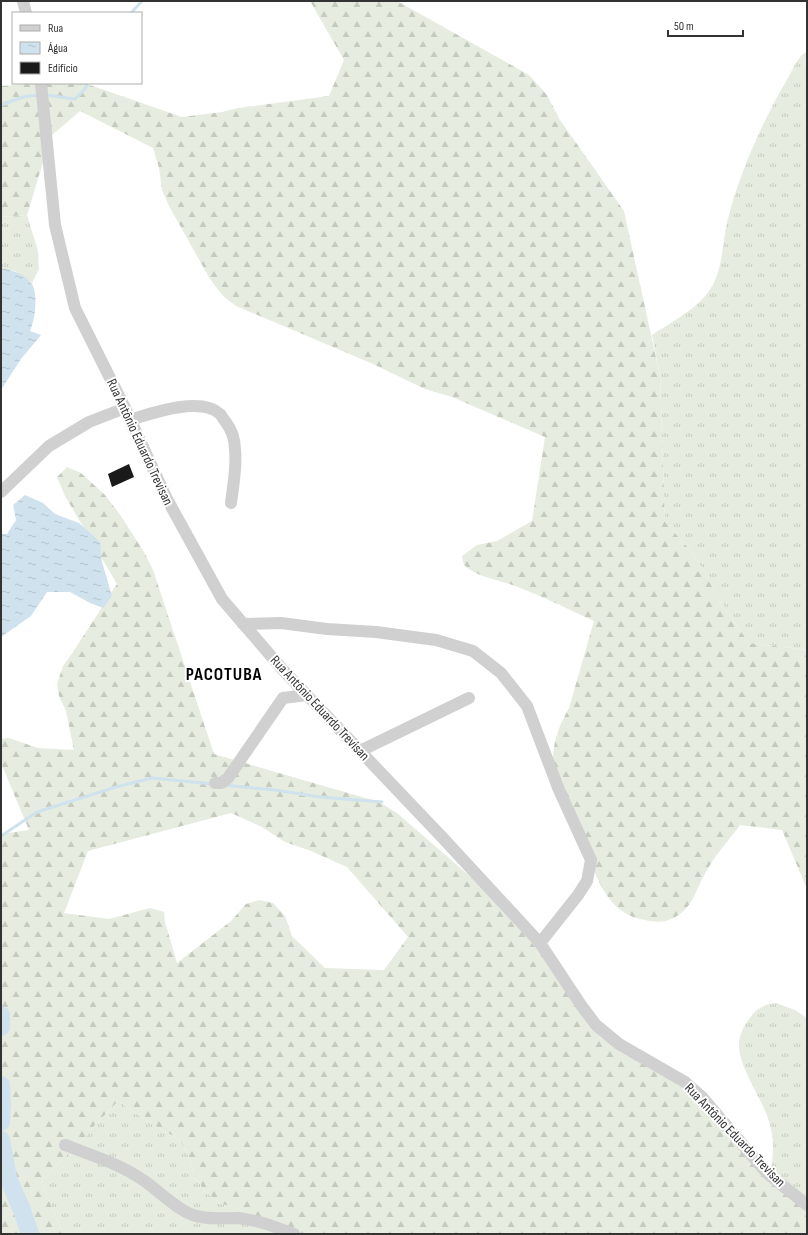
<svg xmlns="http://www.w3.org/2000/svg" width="808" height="1235" viewBox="0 0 808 1235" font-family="'Sofia Sans Condensed',sans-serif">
  <defs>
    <pattern id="grass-tufts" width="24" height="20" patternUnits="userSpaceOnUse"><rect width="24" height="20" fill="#e6ecdf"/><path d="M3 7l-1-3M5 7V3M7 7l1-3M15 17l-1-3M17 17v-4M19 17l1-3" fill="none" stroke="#c6cbc0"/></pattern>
    <pattern id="forest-firs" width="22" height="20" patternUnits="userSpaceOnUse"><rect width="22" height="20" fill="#e6ecdf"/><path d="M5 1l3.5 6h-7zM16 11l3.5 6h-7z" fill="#c6cbc0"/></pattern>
    <pattern id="water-ripples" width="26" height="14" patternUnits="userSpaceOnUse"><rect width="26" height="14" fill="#cfe2ee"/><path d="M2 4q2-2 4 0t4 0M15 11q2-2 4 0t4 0" fill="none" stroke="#b2c2cd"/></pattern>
  </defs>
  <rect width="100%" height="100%" fill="#fff"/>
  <g fill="url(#grass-tufts)">
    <path d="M807,52V650L749,643L719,600L702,568L690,550L665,522L660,376L652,335C671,322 698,309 711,288C724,267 722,238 729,215C742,166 764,119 789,76C793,69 799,54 807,52Z"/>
    <path d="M27,215L38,251L39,269L32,283L15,271L1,268V217Z"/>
    <path d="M776,1003L795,1010L807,1018V1204L771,1169C773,1156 774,1142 771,1129C766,1102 738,1069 739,1044C739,1036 744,1025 749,1019C757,1008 763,1005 776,1003Z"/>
    <path d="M118,1101L149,1122L180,1140L187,1152L195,1177L204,1190L219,1203L239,1209L291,1230L293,1234H63L41,1182L74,1147L88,1134L94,1126Z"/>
  </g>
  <g fill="url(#forest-firs)" fill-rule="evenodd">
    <path d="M310,1H397L529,75L547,95L560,120L624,211L660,376L665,522L690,550L702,568L719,600L749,643L807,650V889L782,830L740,825C729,840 715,855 706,872C695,890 693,910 671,919C663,923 653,922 645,920C601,913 594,865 579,830C573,816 567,802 561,788C559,783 555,777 554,772C550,749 558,727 569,708L594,621C568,609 542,596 515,586C497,579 478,578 464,565L462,556L477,545L497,541L532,521L545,437L452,397L425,389L373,364L236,306L223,296L210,279L169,206L162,190L159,168L153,148L80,111L51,136L27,215L1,217V86L39,83H84L182,117L222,112L238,108L329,96L344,60Z"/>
    <path d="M67,467L81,473L105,495L121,516L144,552L153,570L214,754L379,802L397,813L473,879L555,968L591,1025L602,1038L674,1081L696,1096L807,1204V1234H293L291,1230L239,1209L219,1203L204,1190L195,1177L187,1152L180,1140L149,1122L118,1101L94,1126L88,1134L74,1147L41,1182L63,1234H1V834L29,830L1,763V739L9,738L38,748L74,750L66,711L59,696L57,684L63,666L73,652L117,584L65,496L57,477ZM231,813L262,827L285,842L311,851L347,867L408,937L384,970L325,968L292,936L285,916L273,903L259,900L246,904L231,921L177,963L165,922L164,912L150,908L109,919L64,913L88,851Z"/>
  </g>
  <g fill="url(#water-ripples)">
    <path d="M1,268C12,270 23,273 31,283C39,293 35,320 30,331L41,335L21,359L1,390Z"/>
    <path d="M25,495L43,503L55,514L79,523L100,542L102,562L112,596L103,608L90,603L70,592H47L31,616L1,637V534H7L16,520L13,505Z"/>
  </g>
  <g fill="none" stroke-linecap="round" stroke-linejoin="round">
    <g stroke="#cfe2ee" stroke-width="3">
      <path d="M131,13L142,1"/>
      <path d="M46,95L75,99L85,89L88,83"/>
      <path d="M1,105L23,97L38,95"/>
      <path d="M224,785L275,790L320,797L382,802"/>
      <path d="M1,836L37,812L116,787L152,778L213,784"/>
    </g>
    <g stroke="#cfe2ee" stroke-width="18">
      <path d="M1,1015V1027"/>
      <path d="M1,1085L2,1104L1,1122"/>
      <path d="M1,1140L8,1178L22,1210L30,1234"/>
    </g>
  </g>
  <path fill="#1a1a1a" d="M129,464L134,477L112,487L108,474Z"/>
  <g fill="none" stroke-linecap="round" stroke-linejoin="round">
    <g stroke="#d0d0d0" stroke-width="12">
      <path d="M23,1L26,13"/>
      <path d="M41,83L55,225L75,308L125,408L167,499L222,599L283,670L441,836L540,943L581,1005L596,1025L619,1044L685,1082L702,1097L767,1173L807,1205"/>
      <path d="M130,420C152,413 201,396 220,414C222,416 223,419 225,421C232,430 235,440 235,450C237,466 233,486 231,503"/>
      <path d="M1,492L49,446L89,422L125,408"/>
      <path d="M243,624L281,623L327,629L376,632L436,640L473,651L501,673L527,706L559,790L591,860L587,881L578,895L540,943"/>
      <path d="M360,751L469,698"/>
      <path d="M215,783H221L228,778L283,698L307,695"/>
      <path d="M65,1145C92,1155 119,1164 143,1180C158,1190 176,1209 193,1215C207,1220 224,1218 238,1218C258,1220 276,1227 294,1234"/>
    </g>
  </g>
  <g text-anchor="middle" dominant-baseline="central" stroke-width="4" stroke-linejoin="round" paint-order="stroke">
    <g font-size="14" fill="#333" stroke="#fff">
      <text transform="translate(140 442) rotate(65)">Rua Antônio Eduardo Trevisan</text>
      <text transform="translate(320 708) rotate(47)">Rua Antônio Eduardo Trevisan</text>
      <text transform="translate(735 1135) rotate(46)">Rua Antônio Eduardo Trevisan</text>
    </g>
    <g font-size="18" font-weight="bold" letter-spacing="1" fill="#000" stroke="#fff">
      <text x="224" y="674">PACOTUBA</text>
    </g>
  </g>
  <rect width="808" height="1235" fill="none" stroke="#333333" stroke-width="4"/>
  <rect x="12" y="12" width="130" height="72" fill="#ffffff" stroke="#adadad"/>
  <rect x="20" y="25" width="20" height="6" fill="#d0d0d0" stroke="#adadad"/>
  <text x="48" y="32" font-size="12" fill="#333333">Rua</text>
  <rect x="20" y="42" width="20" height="12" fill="url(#water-ripples)" stroke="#adadad"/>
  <text x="48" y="52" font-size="12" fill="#333333">Água</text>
  <rect x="20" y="62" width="20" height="12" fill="#1a1a1a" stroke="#adadad"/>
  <text x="48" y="72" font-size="12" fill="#333333">Edifício</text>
  <path d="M668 30v6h75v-6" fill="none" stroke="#333333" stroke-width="2"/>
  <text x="674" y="30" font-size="12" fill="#333333" stroke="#ffffff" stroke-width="3" paint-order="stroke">50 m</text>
</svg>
